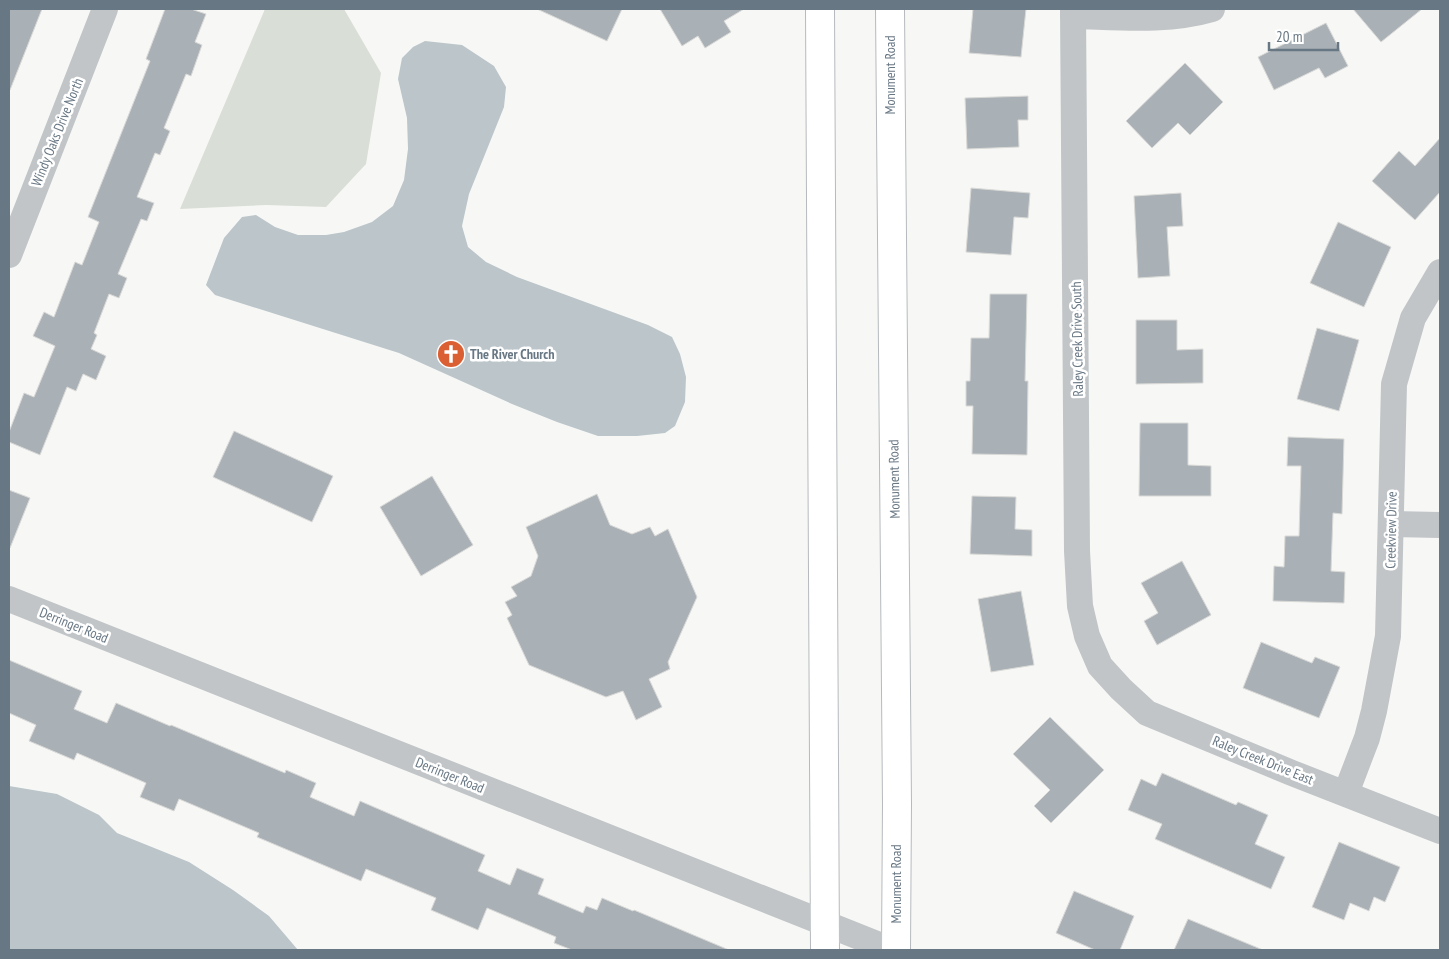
<svg xmlns="http://www.w3.org/2000/svg" width="1449" height="959" viewBox="0 0 1449 959" font-family="'PT Sans Narrow',sans-serif">
  <rect width="100%" height="100%" fill="#f7f8f5"/>
  <path fill="#d9ded6" d="M265,9H344L381,73L366,164L326,207L266,205L180,209Z"/>
  <g fill="#bbc5ca">
    <path d="M425,41L462,45L494,66L506,87L504,107L469,194L462,226L468,247L486,262L517,277L648,325L672,337L680,354L686,377L685,402L675,426L665,433L637,436H598L557,422L512,404L399,353L215,295L206,285L224,238L242,217L256,215L275,227L298,235H326L344,232L372,222L393,206L404,180L408,149L407,118L398,79L402,58L413,47Z"/>
    <path d="M9,786L57,794L99,815L117,833L189,862L233,890L269,916L298,950H9Z"/>
  </g>
  <g fill="#aab1b6" stroke="#d9d9d7">
    <path d="M9,9H42L10,90H9Z"/>
    <path d="M165,9H191L206,14L195,42L202,45L191,76L186,74L164,128L170,131L160,155L155,153L137,197L154,203L147,221L141,219L118,274L127,278L119,298L109,294L94,333L97,335L91,349L106,356L96,380L83,374L76,391L67,387L40,455L9,442V432L24,393L34,397L55,346L33,336L44,312L54,317L75,262L82,265L99,222L88,217L150,61L146,59Z"/>
    <path d="M537,9H622L607,41Z"/>
    <path d="M660,9H744L724,21L731,32L705,48L698,36L682,46Z"/>
    <path d="M973,9H1026L1021,57L969,53Z"/>
    <path d="M1353,9H1422L1381,42Z"/>
    <path d="M1326,23L1348,66L1325,78L1319,68L1274,90L1258,57Z"/>
    <path d="M1185,63L1223,102L1190,135L1178,123L1152,148L1126,121Z"/>
    <path d="M1028,96V120H1018L1019,147L967,149L965,98Z"/>
    <path d="M1440,138V192L1415,220L1372,181L1399,151L1415,166Z"/>
    <path d="M971,188L1030,193L1028,218L1014,217L1011,255L966,252Z"/>
    <path d="M1181,193L1183,226L1167,227L1170,276L1138,278L1134,196Z"/>
    <path d="M1338,222L1391,247L1364,307L1310,283Z"/>
    <path d="M990,294H1027L1025,381H1028L1027,455L972,454L973,406H966V381H970L971,338H989Z"/>
    <path d="M1136,320H1177V350L1203,349V383L1136,384Z"/>
    <path d="M1317,328L1359,340L1339,411L1297,399Z"/>
    <path d="M1140,423H1188V465L1211,466V496H1139Z"/>
    <path d="M234,431L333,476L312,522L213,477Z"/>
    <path d="M1288,437L1344,439L1342,514L1333,513L1331,571L1345,572L1344,603L1273,601L1274,566L1284,567L1285,536H1299L1301,466H1287Z"/>
    <path d="M432,476L473,545L421,576L380,507Z"/>
    <path d="M9,490L30,498L10,548H9Z"/>
    <path d="M597,494L610,525L632,534L650,527L655,536L668,529L697,597L668,662L670,669L649,679L662,707L636,720L623,691L606,697L529,665L507,618L512,615L505,602L517,596L511,587L531,576L538,556L526,527Z"/>
    <path d="M972,496L1016,497L1015,529L1032,530V556L970,554Z"/>
    <path d="M1182,561L1211,615L1157,645L1144,621L1158,613L1141,583Z"/>
    <path d="M1021,591L1034,665L991,672L978,599Z"/>
    <path d="M1261,642L1312,663L1315,657L1340,667L1319,718L1243,688Z"/>
    <path d="M9,660L82,691L74,709L107,723L116,703L170,726L171,725L285,773L286,770L316,783L310,797L354,816L360,801L485,855L478,871L510,885L517,868L544,879L538,894L583,913L586,906L597,910L602,898L633,911L634,910L729,950H572L554,943L556,937L487,908L478,930L431,910L436,898L366,869L361,881L257,837L259,833L179,799L174,811L140,797L146,783L77,753L74,760L29,741L36,725L9,713Z"/>
    <path d="M1050,717L1104,770L1051,823L1034,806L1050,790L1013,754Z"/>
    <path d="M1162,773L1236,805L1238,802L1268,815L1255,844L1285,857L1271,889L1155,839L1162,824L1128,810L1141,779L1156,786Z"/>
    <path d="M1339,842L1400,867L1385,902L1374,897L1369,911L1350,903L1344,920L1312,907Z"/>
    <path d="M1074,891L1134,916L1120,950H1095L1056,933Z"/>
    <path d="M1188,919L1263,950H1174Z"/>
  </g>
  <g fill="none" stroke-linecap="round" stroke-linejoin="round">
    <defs>
      <g id="secondary">
        <path d="M820,9L825,950"/>
        <path d="M890,9L897,804L896,950"/>
      </g>
    </defs>
    <use href="#secondary" stroke="#b6babe" stroke-width="30"/>
    <g stroke="#c1c5c8" stroke-width="26">
      <path d="M1073,9L1077,551L1080,606L1087,636L1100,666L1121,689L1147,713L1292,773L1440,831"/>
      <path d="M1073,16C1118,17 1168,22 1212,9"/>
      <path d="M9,255L105,9"/>
      <path d="M1392,524L1440,525"/>
      <path d="M9,599L892,950"/>
      <path d="M1346,793L1367,738L1374,711L1388,636L1394,384L1413,318L1440,272"/>
    </g>
    <use href="#secondary" stroke="#fff" stroke-width="28"/>
  </g>
  <defs>
    <symbol id="church-disc" viewBox="-11 -11 22 22"><circle r="9.5" fill="#da5f33" stroke="#fff"/><path d="M-1.2-6h2.4v3.5h3.3v2.4h-3.3V6h-2.4V-.1h-3.3v-2.4h3.3Z" fill="#fff"/></symbol>
  </defs>
  <g fill-rule="evenodd">
    <use href="#church-disc" x="435" y="338" width="32" height="32"/>
  </g>
  <g text-anchor="middle" dominant-baseline="central" stroke-width="5" stroke-linejoin="round" paint-order="stroke">
    <g font-size="14" fill="#687784" stroke="#fff">
      <text transform="translate(890 75) rotate(-90)">Monument Road</text>
      <text transform="translate(57 132) rotate(-68)">Windy Oaks Drive North</text>
      <text transform="translate(1077 339) rotate(-91)">Raley Creek Drive South</text>
      <text transform="translate(894 479) rotate(-91)">Monument Road</text>
      <text transform="translate(1391 530) rotate(-89)">Creekview Drive</text>
      <text transform="translate(74 625) rotate(22)">Derringer Road</text>
      <text transform="translate(1263 760) rotate(22)">Raley Creek Drive East</text>
      <text transform="translate(450 775) rotate(22)">Derringer Road</text>
      <text transform="translate(896 884) rotate(-90)">Monument Road</text>
    </g>
    <g font-size="14" font-weight="bold" fill="#687784" stroke="#fff" text-anchor="start">
      <text x="470" y="354">The River Church</text>
    </g>
  </g>
  <rect width="1449" height="959" fill="none" stroke="#687784" stroke-width="20"/>
  <path d="M1269 42v8h69v-8" fill="none" stroke="#687784" stroke-width="2.5"/>
  <text x="1276" y="42" font-size="15" fill="#687784" stroke="#ffffff" stroke-width="4" paint-order="stroke">20 m</text>
</svg>
